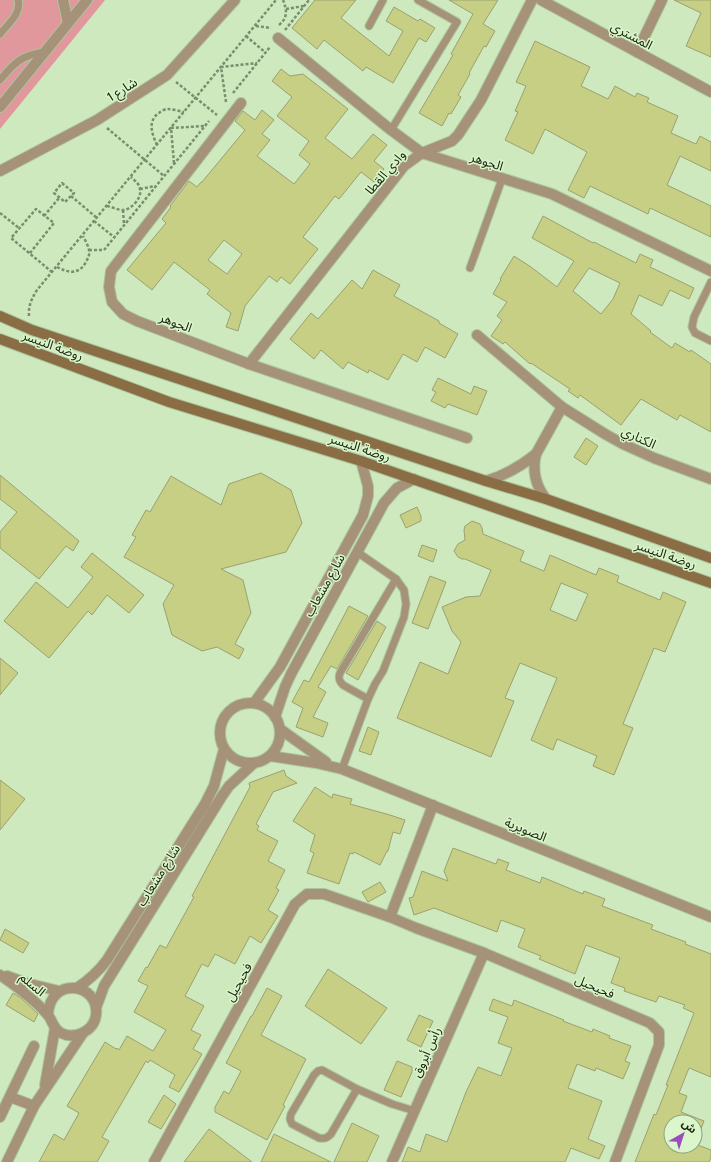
<svg xmlns="http://www.w3.org/2000/svg" width="711" height="1162" viewBox="0 0 711 1162" font-family="Cabin,'Noto Sans Arabic',sans-serif">
  <rect width="100%" height="100%" fill="#cde9bd"/>
  <path fill="#e0989d" d="M0,0H105L0,129Z"/>
  <g fill="#c6cf83" stroke="#9ba172" fill-rule="evenodd">
    <path d="M315,0H356L341,18L389,56L403,31L386,21L394,7L418,21L420,19L435,28L426,42L419,38L393,83L366,67L363,71L324,40L317,49L292,28Z"/>
    <path d="M449,0H498L483,24L495,31L486,47L484,46L469,73L470,74L458,95L461,97L451,114L449,113L442,126L419,113L453,55L451,54L473,14Z"/>
    <path d="M674,0H711V57L686,46L701,13Z"/>
    <path d="M535,41L590,67L581,86L608,99L615,86L635,97L637,93L649,98L647,102L678,116L671,133L696,144L700,136L711,142V171L680,156L667,185L711,206V237L650,208L648,214L590,186L584,198L568,190L587,152L545,129L533,154L505,140L518,112L515,111L526,86L516,82Z"/>
    <path d="M281,69L290,76L303,74L348,109L325,138L352,159L373,134L387,145L374,161L384,169L374,182L361,172L339,199L335,196L303,237L318,249L290,284L281,277L277,282L269,276L245,306L238,331L226,327L231,313L207,294L210,290L174,262L152,290L127,270L166,223L162,219L171,207L170,206L189,181L197,187L201,182H202L245,130L235,121L243,111L255,120L262,110L274,120L262,134L270,140L257,156L294,184L310,164L299,155L309,141L277,116L292,97L272,81ZM224,240L242,254L227,274L208,260Z"/>
    <path d="M543,216L593,243L594,242L636,263L640,254L653,260L650,267L694,288L689,299L670,290L662,306L639,295L631,314L651,331L650,332L672,348L675,343L690,352L691,350L711,364V432L680,415L677,420L641,399L621,425L580,395L578,398L568,391L570,389L531,363L530,364L505,342L503,344L491,336L502,320L497,316L507,302L493,294L501,280L500,279L514,256L531,267L557,287L574,261L532,238ZM589,268L620,283L613,299L601,314L573,291Z"/>
    <path d="M373,270L400,285L394,296L439,321V323L458,334L445,358L425,347L417,362L403,354L388,380L369,370L368,373L348,362L343,369L321,350L314,359L290,339L311,313L318,319L352,280L362,289Z"/>
    <path d="M438,378L471,394L474,386L487,391L477,415L448,404L445,408L431,401L436,392L432,390Z"/>
    <path d="M586,438L598,446L586,465L574,457Z"/>
    <path d="M261,473L291,490L302,523L286,552L221,569L243,580L251,613L235,644L244,649L239,659L217,647L202,651L172,635L163,604L174,585L124,557L136,537L132,535L146,510L150,512L171,476L221,505L229,484Z"/>
    <path d="M0,475L79,541L73,551L66,546L39,579L0,548V532L17,512L0,499Z"/>
    <path d="M417,507L421,516V521L406,528L400,515Z"/>
    <path d="M472,521L480,524L482,528L483,534L524,551L520,561L544,571L550,555L596,575L599,568L619,576L617,582L660,600L663,592L686,602L665,652L654,648L623,724L633,728L614,775L593,766L597,756L557,739L553,750L531,740L557,678L520,663L505,698L514,701L491,757L397,718L420,662L448,674L461,642L452,631L442,607L466,597L480,596L491,570L465,559H462L458,557L454,551L458,544L465,540L464,530L465,526ZM561,583L588,594L576,621L550,610Z"/>
    <path d="M422,545L437,550L433,562L418,556Z"/>
    <path d="M92,553L144,595L129,613L107,595L92,615L88,611L49,658L4,621L36,582L68,608L93,577L81,567Z"/>
    <path d="M430,576L446,582L428,629L412,623Z"/>
    <path d="M349,606L368,616L337,669L331,666L318,687L326,692L313,717L328,723L323,737L296,727L303,708L292,702L304,680L309,682Z"/>
    <path d="M377,621L386,627L358,680L346,673Z"/>
    <path d="M0,658L18,673L0,695Z"/>
    <path d="M368,727L379,732L371,755L359,751Z"/>
    <path d="M284,770L286,776L297,783L273,792L256,824L259,826L257,830L278,841L268,861L285,870L276,888L279,890L268,910L278,916L261,943L250,936L235,964L215,954L208,967L202,964L185,996L204,1006L191,1030L201,1035L193,1049L202,1054L179,1092L169,1087L175,1075L150,1060L148,1063L146,1061L102,1137L109,1141L97,1162H39L54,1134L64,1140L79,1113L67,1106L105,1042L116,1049L117,1048L119,1050L127,1036L153,1051L166,1030L134,1012L148,986L138,981L146,967L147,968L160,945L166,948L194,897L192,896L250,787L249,783Z"/>
    <path d="M0,780L25,799L0,830Z"/>
    <path d="M315,787L332,798L333,794L352,799L350,804L390,815L405,820L400,834L393,832L388,851H387L380,865L354,852L353,854L350,853L339,884L307,873L314,853L310,851L315,835L293,821Z"/>
    <path d="M453,848L496,864L498,859L509,863L506,870L540,883L542,877L583,894L584,891L605,899L602,906L653,925L651,929L686,942L685,944L711,954V1077L689,1068L679,1093L687,1096L681,1112L704,1121L695,1144V1122H671V1146H695V1144L711,1150V1157L709,1162H635L654,1114L656,1115L668,1085H666L694,1013L683,1008L685,1005L659,996L656,1002L624,991L625,988L611,983L620,958L586,945L575,974L539,959L541,956L518,947L525,929L501,920L497,932L434,908L414,915L409,898L413,897L422,871L448,881L444,871Z"/>
    <path d="M380,882L386,892L368,902L362,892Z"/>
    <path d="M5,929L29,943L23,953L0,940Z"/>
    <path d="M328,969L387,1008L361,1044L305,1006Z"/>
    <path d="M267,988L282,996L261,1035L306,1059L283,1105L285,1106L267,1140L215,1112V1107L224,1091L229,1094L241,1071L226,1063L251,1016H252Z"/>
    <path d="M13,993L21,998L38,1014L34,1022L6,1005Z"/>
    <path d="M493,999L512,1006L514,1000L564,1020L563,1021L592,1032L593,1029L610,1036L609,1038L631,1046L625,1061L630,1063L623,1079L596,1068L595,1071L577,1064L568,1088L602,1101L588,1139L605,1146L599,1159L571,1148L565,1162H402L408,1147L420,1152L426,1134L447,1142L466,1092L478,1067L501,1076L512,1048L498,1043L508,1017L489,1010Z"/>
    <path d="M419,1015L433,1021L421,1047L407,1040Z"/>
    <path d="M397,1061L412,1067V1072L401,1097L384,1090Z"/>
    <path d="M164,1095L176,1104L161,1129L148,1122Z"/>
    <path d="M352,1123L379,1136L367,1162H334Z"/>
    <path d="M209,1129L252,1162H184Z"/>
    <path d="M274,1134L331,1162H261Z"/>
  </g>
  <g fill="none" stroke-linecap="round" stroke-linejoin="round">
    <defs>
      <g id="lane">
        <path d="M369,26L383,0"/>
        <path d="M0,34C8,24 22,13 18,0"/>
        <path d="M0,80C14,63 22,55 44,52"/>
        <path d="M391,130L457,22L418,0"/>
        <path d="M470,268L502,179"/>
        <path d="M711,282L694,317L692,327L695,333L711,341"/>
        <path d="M368,699L343,685C339,681 338,678 340,673L396,579"/>
        <path d="M342,769L368,699L375,684L383,671L404,617L406,604L404,590L396,579L357,552"/>
        <path d="M357,1089L331,1134C327,1138 325,1139 319,1138L292,1124L290,1119L291,1114L314,1075L318,1071L322,1070L357,1089L392,1104L415,1111"/>
      </g>
      <g id="street">
        <path d="M63,0L68,23"/>
        <path d="M541,0L711,92"/>
        <path d="M278,38L391,130L422,153L552,194L711,271"/>
        <path d="M637,52L662,0"/>
        <path d="M241,103L111,271L109,287L112,302L123,314L137,321L249,364L467,438"/>
        <path d="M0,107L87,0"/>
        <path d="M0,171L97,120L167,75L235,0"/>
        <path d="M477,335L562,407L605,434L623,444L654,458L711,479"/>
        <path d="M249,364L404,166L422,153L452,141L458,135L481,100L532,0"/>
        <path d="M486,481C506,475 520,467 536,454"/>
        <path d="M546,499C535,485 532,471 536,454L562,407"/>
        <circle cx="250" cy="733" r="30"/>
        <path d="M254,703L280,667L363,515L368,496V486L361,461"/>
        <path d="M275,717L285,687L291,674L384,503L397,488L414,479"/>
        <path d="M280,729L326,762"/>
        <path d="M270,756L316,763L342,769L711,917"/>
        <path d="M390,917L433,805"/>
        <path d="M0,975C16,986 34,999 47,1014C53,1020 52,1028 61,1033C75,1040 94,1031 96,1015C100,983 50,975 48,1015"/>
        <path d="M7,976L26,983L59,991"/>
        <path d="M77,988C89,980 98,972 107,960L205,804L214,786L224,749"/>
        <path d="M96,1008L104,986L222,796L229,786L254,763"/>
        <path d="M45,1085L55,1028"/>
        <path d="M10,1097L34,1106"/>
        <path d="M0,1117L34,1046"/>
        <path d="M7,1162L34,1106L83,1033"/>
        <path d="M154,1162L295,904L307,894H324L390,917L416,928L484,953L650,1023L659,1032V1045L615,1162"/>
        <path d="M392,1162L484,953"/>
      </g>
      <g id="secondary">
        <path d="M0,316L32,330L486,481L546,499L711,558"/>
        <path d="M0,339L169,402L361,461L711,583"/>
      </g>
    </defs>
    <use href="#lane" stroke="#acc59e" stroke-width="9"/>
    <use href="#street" stroke="#acc59e" stroke-width="12"/>
    <use href="#secondary" stroke="#acc59e" stroke-width="12"/>
    <g stroke="#7a8d6e" stroke-width="2.5" stroke-dasharray="3 2" stroke-linecap="butt">
      <path d="M286,9L304,6"/>
      <path d="M279,25C288,18 287,10 283,0"/>
      <path d="M256,26L271,28"/>
      <path d="M285,30L309,0"/>
      <path d="M246,36L266,53"/>
      <path d="M176,82L217,115"/>
      <path d="M233,93L270,47"/>
      <path d="M226,102L221,67L257,63"/>
      <path d="M107,128L164,176"/>
      <path d="M157,145C152,134 147,121 159,113C161,111 165,109 168,109C173,109 179,111 184,112"/>
      <path d="M174,163L171,128L205,126"/>
      <path d="M62,183L74,193L65,202L54,193Z"/>
      <path d="M140,189L155,186"/>
      <path d="M71,196L97,218"/>
      <path d="M107,206C112,207 118,210 123,210C131,210 142,198 140,190C140,184 135,181 131,177"/>
      <path d="M123,210L124,224"/>
      <path d="M0,213L19,228"/>
      <path d="M44,216L59,198"/>
      <path d="M94,221L114,237"/>
      <path d="M89,250H104L209,121"/>
      <path d="M30,253L54,223L36,209L11,238L52,272"/>
      <path d="M57,267C68,273 79,275 86,262C88,258 90,255 89,250C88,245 85,240 83,236"/>
      <path d="M29,316C28,306 32,298 37,290L276,0"/>
    </g>
    <use href="#lane" stroke="#a69278" stroke-width="7"/>
    <use href="#street" stroke="#a69278" stroke-width="10"/>
    <use href="#secondary" stroke="#8a6d45" stroke-width="10"/>
  </g>
  <g text-anchor="middle" dominant-baseline="central" stroke-width="3" stroke-linejoin="round" paint-order="stroke">
    <g font-size="13" fill="#182212" stroke="#daf6ca">
      <text transform="translate(632 35) rotate(28)">المشتري</text>
      <text transform="translate(122 89) rotate(-32)">شارع 1</text>
      <text transform="translate(487 161) rotate(18)">الجوهر</text>
      <text transform="translate(385 172) rotate(-49)">وادي القطا</text>
      <text transform="translate(176 322) rotate(21)">الجوهر</text>
      <text transform="translate(53 345) rotate(20)">روضة النيسر</text>
      <text transform="translate(639 437) rotate(25)">الكناري</text>
      <text transform="translate(360 447) rotate(18)">روضة النيسر</text>
      <text transform="translate(666 554) rotate(19)">روضة النيسر</text>
      <text transform="translate(324 585) rotate(-61)">شارع مشعاب</text>
      <text transform="translate(526 829) rotate(22)">الصويرية</text>
      <text transform="translate(158 875) rotate(-58)">شارع مشعاب</text>
      <text transform="translate(238 982) rotate(-61)">فحيحيل</text>
      <text transform="translate(33 984) rotate(40)">السلم</text>
      <text transform="translate(595 986) rotate(23)">فحيحيل</text>
      <text transform="translate(426 1052) rotate(-66)">رأس أبروق</text>
    </g>
  </g>
  <g transform="translate(683 1134) rotate(39)"><circle r="19" fill="#daf6ca" stroke="#8ca180"/>
  <path d="M0-3L7 15L0 10L-7 15Z" fill="#9b4dbe"/>
  <text y="-6" font-size="11" font-weight="bold" text-anchor="middle" fill="#182212">ش</text>
  </g>
</svg>
